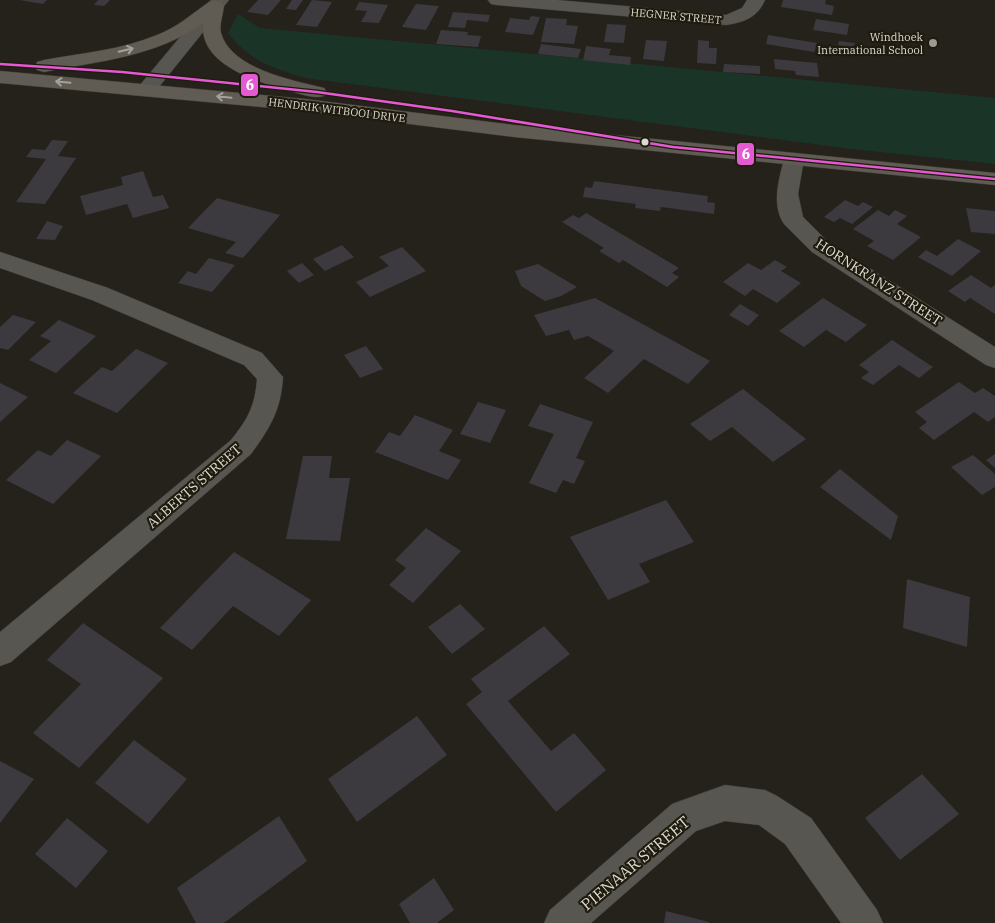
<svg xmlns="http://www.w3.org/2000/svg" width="995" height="923" viewBox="0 0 995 923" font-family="'IBM Plex Serif',serif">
  <rect width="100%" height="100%" fill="#24221b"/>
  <path fill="#1a3527" d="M238,14L260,28L995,98V164L852,149L305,78C271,67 251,62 228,33Z"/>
  <g fill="#3c3a3f">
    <path d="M19,0H47L43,4Z"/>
    <path d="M98,0H110L104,6L94,5Z"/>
    <path d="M258,0H281L268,15L247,12Z"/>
    <path d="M292,0H303L296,10L286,9Z"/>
    <path d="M312,0L332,2L317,27L296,25Z"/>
    <path d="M783,0H826L825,4L834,6L832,15L781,7Z"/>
    <path d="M359,2L388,5L379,23L361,22L367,11L355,10Z"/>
    <path d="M416,4L439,6L426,30L402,27Z"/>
    <path d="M453,12L490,15L488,22L467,20L465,28L448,27Z"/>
    <path d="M531,16L540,17L533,35L505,32L510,18L529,20Z"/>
    <path d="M546,18L567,19L566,25L578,26L574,44L541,42Z"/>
    <path d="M816,19L849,24L847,35L813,30Z"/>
    <path d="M607,24L626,25L624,43L604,42Z"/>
    <path d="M441,30L468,32L467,35L481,36L478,47L436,44Z"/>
    <path d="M768,35L817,43L814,52L766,44Z"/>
    <path d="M646,40L667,41L664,61L643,59Z"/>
    <path d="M698,40L709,41V48H717L716,64L697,63Z"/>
    <path d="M839,41L855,43L853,48L838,45Z"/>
    <path d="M541,44L581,49L578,58L538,54Z"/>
    <path d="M586,46L611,49L609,55L631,57L630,65L583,60Z"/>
    <path d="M774,59L817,63L819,77L796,75L795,71L775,69Z"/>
    <path d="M724,64L760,66V74L723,72Z"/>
    <path d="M52,140L68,141L58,156L76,158L45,204L16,202L46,159L26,157L32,149L45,150Z"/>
    <path d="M143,171L153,197L163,195L169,208L133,218L127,204L86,215L80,196L123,185L121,177Z"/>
    <path d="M594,181L708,196L707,202L715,203L714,214L661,207L660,211L635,208L636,204L583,197L585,187L592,188Z"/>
    <path d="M217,198L280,215L243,258L225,253L236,242L188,228Z"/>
    <path d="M845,200L858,206L863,202L873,207L852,224L840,218L834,222L824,217Z"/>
    <path d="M966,208L995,211V234L971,232Z"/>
    <path d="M878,210L889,216L895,210L907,216L897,224L921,237L893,260L867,246L874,241L853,229Z"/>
    <path d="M586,213L679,268L672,273L679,277L667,287L623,260L619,263L599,251L604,248L562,222L573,215L579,218Z"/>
    <path d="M47,221L63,226L55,240L36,239Z"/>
    <path d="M958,239L981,251L952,276L918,257L926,250L937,256Z"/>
    <path d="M342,245L354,257L325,271L313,259Z"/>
    <path d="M402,247L426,271L370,297L356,282L389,266L379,257Z"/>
    <path d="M209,258L235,265L212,292L178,283L188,271L196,274Z"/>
    <path d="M775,260L787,267L781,271L801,283L777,303L753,289L745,296L723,282L748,263L761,270Z"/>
    <path d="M302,263L314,275L299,283L287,271Z"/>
    <path d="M538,264L577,287L561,296L545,301L521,286L515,271Z"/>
    <path d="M971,275L991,288L995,285V314L970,298L965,302L948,291Z"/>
    <path d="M595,298L710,361L688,384L644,359L608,393L584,378L614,351L588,336L574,340L569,330L546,336L534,315Z"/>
    <path d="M823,298L867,325L846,342L826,330L804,347L779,331Z"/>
    <path d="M740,304L759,315L748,326L729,315Z"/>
    <path d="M13,315L36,322L8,350L0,348V327Z"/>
    <path d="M59,320L96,336L56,373L29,360L51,341L40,336Z"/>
    <path d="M892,340L933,367L919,378L899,365L873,385L861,378L869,372L859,365Z"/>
    <path d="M366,346L383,369L360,378L344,355Z"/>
    <path d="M136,349L168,363L117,413L73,393L102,367L112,371Z"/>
    <path d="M959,382L975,393L983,388L995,396V417L988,422L974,412L934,440L919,428L927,422L915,412Z"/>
    <path d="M0,383L28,397L0,422Z"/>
    <path d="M743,389L806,439L773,462L732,427L710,441L690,424Z"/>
    <path d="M478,402L506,410L490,443L460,434Z"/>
    <path d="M540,404L593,422L576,458L585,461L574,484L563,480L556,493L529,483L554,434L528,426Z"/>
    <path d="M415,415L453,430L439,451L461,460L448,480L375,452L389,432L400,436Z"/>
    <path d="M67,440L101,456L53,504L6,480L38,450L51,456Z"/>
    <path d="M995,454V468L986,460Z"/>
    <path d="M973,455L995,474V487L982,495L951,467Z"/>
    <path d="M303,456H332L329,478H350L340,541L286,539Z"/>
    <path d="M840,469L898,516L891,540L820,487Z"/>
    <path d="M666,500L694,542L639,564L650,582L608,600L570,537Z"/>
    <path d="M426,528L461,551L413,603L389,585L406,568L395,560Z"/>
    <path d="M234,552L311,600L279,636L233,606L192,650L160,628Z"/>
    <path d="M907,579L970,597L967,647L903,628Z"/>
    <path d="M460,604L485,629L452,654L428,627Z"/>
    <path d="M83,623L163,678L79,768L33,733L81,684L47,660Z"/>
    <path d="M544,626L570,654L508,701L551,751L574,733L606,770L556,812L466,704L482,692L471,679Z"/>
    <path d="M417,716L447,755L357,822L328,779Z"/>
    <path d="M134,740L187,779L148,824L95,783Z"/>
    <path d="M0,761L34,779L0,823Z"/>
    <path d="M922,774L959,814L900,860L865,818Z"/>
    <path d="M279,816L307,861L224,923H196L177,888Z"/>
    <path d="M67,818L108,851L76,888L35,854Z"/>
    <path d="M434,878L454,910L437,923H410L399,904Z"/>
    <path d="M666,911L709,922V923H664Z"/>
  </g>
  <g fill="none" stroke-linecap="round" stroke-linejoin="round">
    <defs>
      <g id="minor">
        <path d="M488,0H557L726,15L742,8L747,0H765C757,18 744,22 726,25L497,5L491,4Z"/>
        <path d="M794,153L801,155L804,159L798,194L803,217L828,242L995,347V368L986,365L812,252L784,224C771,204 779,180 784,159L787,155Z"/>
        <path d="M0,252L108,288L262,353L283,377C281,410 270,428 251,454L11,662L0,666V632L231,440C248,419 255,406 257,379L244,365L92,300L0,268Z"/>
        <path d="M725,785L765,790L777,796L811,818L877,910L883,923H841L785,844L759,825L725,821L696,831L591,923H544L550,910L672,804Z"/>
      </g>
      <path id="tertiary" d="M211,0H229L154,93L147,95L140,93L137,89L140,85Z"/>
      <g id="secondary">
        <path d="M215,1L221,2L224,6C223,15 219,25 221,33C231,69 292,80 324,88L327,92L324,96C313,99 301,94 290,91C259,82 199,66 203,23C156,57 99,61 44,72L37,70L35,66L37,62L44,60C82,53 121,50 157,35C176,28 192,14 209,2Z"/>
        <path d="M0,71L305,99L514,125L995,173V185L514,137L305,111L0,83Z"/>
      </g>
    </defs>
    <use href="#minor" stroke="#3f3c38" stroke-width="1"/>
    <use href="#tertiary" stroke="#3f3c38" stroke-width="1"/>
    <use href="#secondary" stroke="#3f3c38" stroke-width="1"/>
    <use href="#minor" fill="#585651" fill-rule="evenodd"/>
    <use href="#tertiary" fill="#585651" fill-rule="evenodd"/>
    <use href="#secondary" fill="#605b53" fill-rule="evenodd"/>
    <defs>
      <path id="bus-1" d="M0,64L122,72L317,92L452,111L673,147L995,179"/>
    </defs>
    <use href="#bus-1" stroke="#1f1b0e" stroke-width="5"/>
    <use href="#bus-1" stroke="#e35ad2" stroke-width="2.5"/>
  </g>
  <defs><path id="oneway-shaft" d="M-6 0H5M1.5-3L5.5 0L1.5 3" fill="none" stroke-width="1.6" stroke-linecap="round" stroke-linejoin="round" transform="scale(1.25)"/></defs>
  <g stroke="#a5a199">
    <use href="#oneway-shaft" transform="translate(126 50) rotate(-13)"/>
    <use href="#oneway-shaft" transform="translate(63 82) rotate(-175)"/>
    <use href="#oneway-shaft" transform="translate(224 97) rotate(-174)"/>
  </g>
  <circle fill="#9c9a92" stroke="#1f1b0e" stroke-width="2" cx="933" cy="43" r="5"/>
  <circle fill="#dddad2" stroke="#1f1b0e" stroke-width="2" cx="645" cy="142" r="4.5"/>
  <g text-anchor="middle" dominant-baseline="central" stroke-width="4.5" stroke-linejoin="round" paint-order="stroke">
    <g font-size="11" fill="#dddad2" stroke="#1f1b0e">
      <text transform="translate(676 16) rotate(5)">HEGNER STREET</text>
      <text transform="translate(337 110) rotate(7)">HENDRIK WITBOOI DRIVE</text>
    </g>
    <g font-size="11" fill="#dddad2" stroke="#1f1b0e" text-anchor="end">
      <text x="923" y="37">Windhoek<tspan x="923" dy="13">International School</tspan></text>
    </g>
    <g font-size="14" fill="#dddad2" stroke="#1f1b0e">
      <text transform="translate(879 282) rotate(33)">HORNKRANZ STREET</text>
      <text transform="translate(194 486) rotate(-41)">ALBERTS STREET</text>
    </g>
    <g font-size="16" fill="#dddad2" stroke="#1f1b0e">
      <text transform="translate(635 863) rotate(-40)">PIENAAR STREET</text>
    </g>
  </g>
  <g stroke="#1f1b0e" stroke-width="2">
    <rect x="240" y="73" width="19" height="24" rx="5" fill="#e35ad2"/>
    <rect x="736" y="142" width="19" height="24" rx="5" fill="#e35ad2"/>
  </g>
  <g font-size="14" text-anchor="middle" font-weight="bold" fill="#fff">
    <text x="250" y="90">6</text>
    <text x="746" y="159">6</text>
  </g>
</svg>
